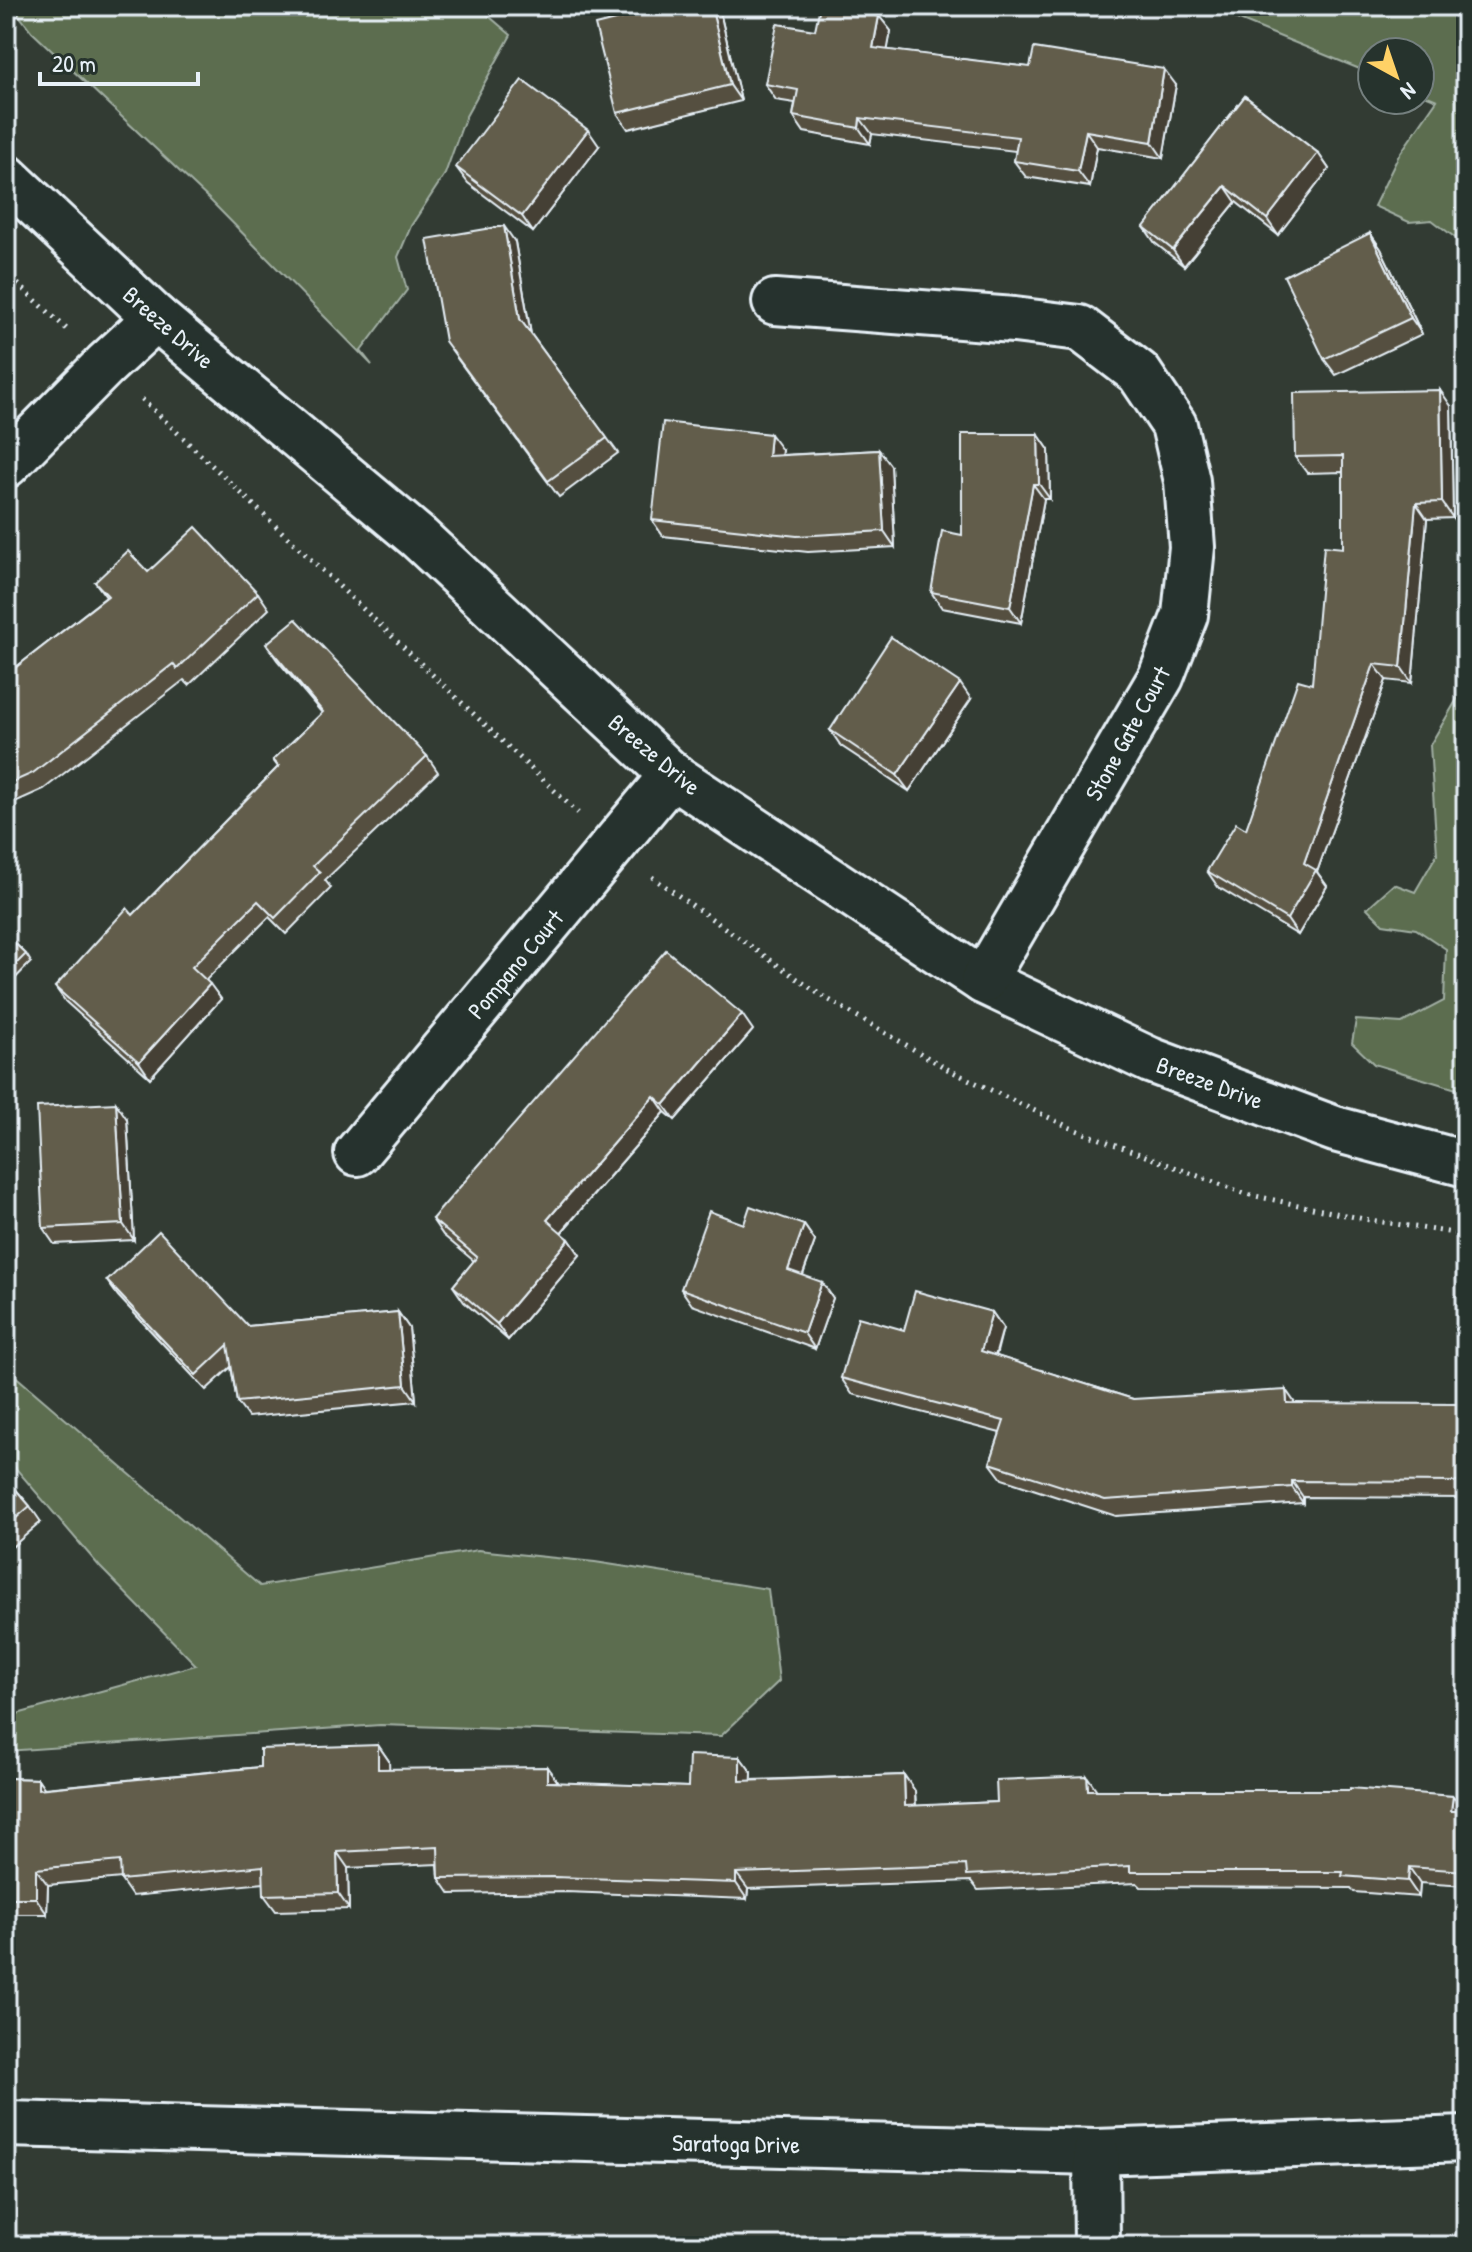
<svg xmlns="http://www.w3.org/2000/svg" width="1472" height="2252" viewBox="0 0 1472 2252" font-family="'Patrick Hand',sans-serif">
  <rect width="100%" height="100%" fill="#323b33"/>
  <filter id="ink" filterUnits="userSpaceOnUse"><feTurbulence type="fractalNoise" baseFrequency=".0125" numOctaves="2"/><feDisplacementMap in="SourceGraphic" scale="16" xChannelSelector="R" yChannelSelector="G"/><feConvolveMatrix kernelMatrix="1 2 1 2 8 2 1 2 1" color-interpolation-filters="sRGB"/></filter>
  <g filter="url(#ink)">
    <g fill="#5b6d50" stroke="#a2afa4" stroke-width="2">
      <path d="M12,6H477L511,35L465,118L445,174L411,226L398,257L407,290L361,351L372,365L211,201L32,32Z"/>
      <path d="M1205,6H1466V246L1432,220L1409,222L1374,206L1399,155L1437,100L1420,93V52H1372V74Z"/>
      <path d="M1466,684V1092L1374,1064L1352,1043L1356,1020L1402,1023L1444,1001L1446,949L1416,929L1383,924L1367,908L1394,884L1415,892L1437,854L1430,745Z"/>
      <path d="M6,1368L260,1586L478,1550L595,1562L768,1589L779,1681L721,1736L380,1725L6,1751V1717L196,1665L100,1567L6,1457Z"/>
    </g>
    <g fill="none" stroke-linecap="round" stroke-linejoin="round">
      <defs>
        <g id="minor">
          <path d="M6,177L156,318L419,538L672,775L983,981L1150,1060L1335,1129L1466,1164"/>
          <path d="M775,302L1014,320L1080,328L1139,373L1174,425L1187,481L1192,547L1185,615L1161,677L983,981"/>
          <path d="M6,465L105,365L156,318"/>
          <path d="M357,1153L672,775"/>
          <path d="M6,2124L1096,2152L1466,2139"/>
          <path d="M1096,2152L1097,2246"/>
        </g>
      </defs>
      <use href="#minor" stroke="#e8f1f8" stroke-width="50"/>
      <g stroke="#e8f1f8" stroke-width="5" stroke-dasharray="2 6" stroke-linecap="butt">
        <path d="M6,273L70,332"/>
        <path d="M142,399L578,813"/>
        <path d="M652,877L819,994L949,1070L1071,1128L1246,1194L1364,1219L1466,1235"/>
      </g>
      <use href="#minor" stroke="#26332d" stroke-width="44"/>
    </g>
    <g fill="#545040" stroke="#e8f1f8" stroke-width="2">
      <path d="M671,6H715L720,12L741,101L628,129L617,113Z"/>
      <path d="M879,16L891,31L887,50L1176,85L1163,158L1097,147L1090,187L1026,177L1014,161L1016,151L872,134L870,144L804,132L793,116L795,103L776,100L765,84L815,30Z"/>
      <path d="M1245,96L1318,153L1329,169L1278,235L1236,202L1184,266L1155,243L1144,227Z"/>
      <path d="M599,146L533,232L468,183L456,167Z"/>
      <path d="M1370,233L1381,249L1422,334L1336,375L1324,359Z"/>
      <path d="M515,242L531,334L618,453L559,497L456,357Z"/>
      <path d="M1451,406L1453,518L1427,519L1412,683L1386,680L1317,872L1327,886L1298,935L1218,887L1207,871L1246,829L1312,684L1343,548V472L1307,473L1295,457Z"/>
      <path d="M1038,434L1049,450L1050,499H1044L1021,623L942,608L931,592L962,535Z"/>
      <path d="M782,450L781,455L879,450L891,466L895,547L808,552L663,536L652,520Z"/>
      <path d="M148,572L258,593L269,609L189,685L184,680L44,789L6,806V675L106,597L95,582Z"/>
      <path d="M266,644L427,756L438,772L325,880L331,888L286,934L269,917L206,980L221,999L150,1078L66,1002L55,987L133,915L278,767L273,760L322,713L277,660Z"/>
      <path d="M971,699L909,791L841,746L830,730Z"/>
      <path d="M6,935L26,954L31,962L6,988Z"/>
      <path d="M753,1030L675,1120L665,1112L561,1233L569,1239L580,1255L508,1340L464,1302L453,1286L474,1261L443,1235L432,1219Z"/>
      <path d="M127,1119L134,1240L54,1244L43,1228Z"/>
      <path d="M744,1224L804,1225L815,1241L803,1275L833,1298L815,1349L692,1305L681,1289Z"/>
      <path d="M107,1281L248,1326L398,1312L409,1328L416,1401L248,1417L237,1402L231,1367L206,1390L118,1296Z"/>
      <path d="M992,1312L1003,1328L996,1356L1133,1399L1296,1403L1466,1412V1498L1303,1497V1503L1116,1516L1002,1479L990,1463L1000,1433L852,1394L841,1378L904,1330Z"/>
      <path d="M6,1478L30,1506L41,1522L6,1552Z"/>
      <path d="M378,1745L389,1761V1769L558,1783L688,1787L740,1757L752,1773L751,1780L904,1775L915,1791L916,1806L997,1802L1097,1790L1453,1796L1463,1811H1466V1886L1420,1883L1419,1897L1354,1892L1351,1888L1141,1887L1137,1883L978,1890L971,1881L748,1889L747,1899L566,1892L450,1894L439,1878L438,1864L348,1868L349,1909L276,1911L264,1895V1883L132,1896L121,1880V1878L48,1885L47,1914H6V1778L38,1779L44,1788L260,1767Z"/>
    </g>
    <g fill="#454134" stroke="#e8f1f8" stroke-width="2">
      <path d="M711,6H715L720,12L741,101L730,85Z"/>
      <path d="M879,16L891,31L885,64L873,48Z"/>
      <path d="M1164,69L1176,85L1163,158L1152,142Z"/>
      <path d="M860,118L872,134L870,144L859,128Z"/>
      <path d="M588,130L599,146L533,232L522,216Z"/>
      <path d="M1086,131L1097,147L1090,187L1078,171Z"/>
      <path d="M1318,153L1329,169L1278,235L1267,219Z"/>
      <path d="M1225,186L1236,202L1184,266L1173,250Z"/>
      <path d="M504,226L515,242L531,335L520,319Z"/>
      <path d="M1370,233L1381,249L1422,334L1411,318Z"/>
      <path d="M1440,390L1451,406L1453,518L1442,502Z"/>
      <path d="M770,434L782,450L779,472L768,456Z"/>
      <path d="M1038,434L1049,450L1050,499L1039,484Z"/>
      <path d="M879,450L891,466L895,547L884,531Z"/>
      <path d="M1033,484L1044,499L1021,623L1010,607Z"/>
      <path d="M1416,503L1427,519L1412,683L1401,667Z"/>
      <path d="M1374,664L1386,680L1317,872L1327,886L1298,935L1287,919L1304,863Z"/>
      <path d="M960,683L971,699L909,791L897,775Z"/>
      <path d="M210,984L221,999L150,1078L139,1062Z"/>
      <path d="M742,1014L753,1030L675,1120L664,1105Z"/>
      <path d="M654,1096L665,1112L558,1236L547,1220Z"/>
      <path d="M116,1103L127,1119L134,1240L123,1224Z"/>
      <path d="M804,1225L815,1241L799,1285L788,1270Z"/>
      <path d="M569,1239L580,1255L508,1340L497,1324Z"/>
      <path d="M822,1282L833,1298L815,1349L804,1333Z"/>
      <path d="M398,1312L409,1328L416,1401L405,1385Z"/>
      <path d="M992,1312L1003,1328L992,1367L981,1351Z"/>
      <path d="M1286,1390L1297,1406L1287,1403Z"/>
      <path d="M1460,1404L1466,1412V1490L1460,1482Z"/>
      <path d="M1292,1481L1303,1497V1503L1292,1487Z"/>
      <path d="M378,1745L389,1761L390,1785L378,1769Z"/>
      <path d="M740,1757L752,1773L751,1797L740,1781Z"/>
      <path d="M547,1767L558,1782H547Z"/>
      <path d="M904,1775L915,1791L916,1822L905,1806Z"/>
      <path d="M1087,1776L1098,1792L1088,1790Z"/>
      <path d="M38,1779L49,1795L38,1789Z"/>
      <path d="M1453,1796L1464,1812L1451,1811Z"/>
      <path d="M337,1852L348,1868L349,1909L338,1893Z"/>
      <path d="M1409,1867L1420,1883L1419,1897L1408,1881Z"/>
      <path d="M36,1869L48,1885L47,1914L36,1898Z"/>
      <path d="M736,1873L748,1889L747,1899L736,1883Z"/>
    </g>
    <g fill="#625d4b" stroke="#e8f1f8" stroke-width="2">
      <path d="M671,6H711L730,85L617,113L595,25Z"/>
      <path d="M820,6H829L879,16L873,48L1030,67L1034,48L1164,69L1152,142L1086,131L1078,171L1014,161L1018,137L860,118L859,128L793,116L798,90L765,84L777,24L815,30Z"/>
      <path d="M522,80L588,130L522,216L456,167Z"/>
      <path d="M1245,96L1318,153L1267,219L1225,186L1173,250L1144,227Z"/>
      <path d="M504,226L520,319L607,438L548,481L445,341L427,239Z"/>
      <path d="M1370,233L1411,318L1324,359L1284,276Z"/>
      <path d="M1440,390L1442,502L1416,503L1401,667L1374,664L1304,863L1316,870L1287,919L1207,871L1236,823L1246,829L1298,680L1312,684L1324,546L1343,548V456L1295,457L1294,393Z"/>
      <path d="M663,422L770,434L768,456L879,450L884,531L797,536L652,520Z"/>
      <path d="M962,434H1038L1039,484H1033L1010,607L931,592L942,531L962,535Z"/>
      <path d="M196,527L258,593L177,669L173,664L33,773L6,785V675L108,596L95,582L128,551L148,572Z"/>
      <path d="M296,619L427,756L313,866L320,872L275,918L258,901L192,967L210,984L139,1062L55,987L127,908L133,915L279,766L273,760L323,712L266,644Z"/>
      <path d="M891,637L960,683L897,775L830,730Z"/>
      <path d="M6,935L26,954L6,974Z"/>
      <path d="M666,950L742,1014L664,1105L654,1096L547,1220L569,1239L497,1324L453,1286L477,1257L432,1219Z"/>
      <path d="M116,1103L123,1224L43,1228L37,1107Z"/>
      <path d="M750,1206L804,1225L788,1270L822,1282L804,1333L681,1289L709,1211L744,1224Z"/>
      <path d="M159,1231L248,1326L398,1312L405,1385L237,1402L228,1345L196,1375L107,1281Z"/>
      <path d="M915,1291L992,1312L981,1351L1133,1399L1286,1390L1287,1403L1460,1404V1482L1292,1481V1487L1105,1500L990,1463L1004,1421L841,1378L858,1317L904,1330Z"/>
      <path d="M6,1478L30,1506L6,1527Z"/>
      <path d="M378,1745V1769L547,1767V1782L688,1787L689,1755L740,1757V1781L904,1775L905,1806L997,1802L996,1780L1087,1776L1088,1790H1350V1788L1453,1796L1451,1811H1466V1871L1409,1867L1408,1881L1342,1876L1343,1872H1130V1866L967,1875L966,1865L736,1873V1883L554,1877L439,1878L438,1847L337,1852L338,1893L264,1895L263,1866L121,1880L120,1861L36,1869V1898H6V1778L38,1779V1789L260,1767V1749Z"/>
    </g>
  </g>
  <g text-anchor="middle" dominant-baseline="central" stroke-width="6" stroke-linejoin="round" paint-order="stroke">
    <g font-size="24" fill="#e8f1f8" stroke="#26332d">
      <text transform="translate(169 327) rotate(41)">Breeze Drive</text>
      <text transform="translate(1127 733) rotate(-61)">Stone Gate Court</text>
      <text transform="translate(655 754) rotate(40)">Breeze Drive</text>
      <text transform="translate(515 964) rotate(-50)">Pompano Court</text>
      <text transform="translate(1210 1082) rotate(20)">Breeze Drive</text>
      <text transform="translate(736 2143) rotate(1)">Saratoga Drive</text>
    </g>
  </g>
  <rect width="1472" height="2252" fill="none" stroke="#26332d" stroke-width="32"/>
  <rect x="16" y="16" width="1440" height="2220" fill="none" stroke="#e8f1f8" stroke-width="3" filter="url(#ink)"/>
  <g transform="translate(1396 76) rotate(140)"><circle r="38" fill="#26332d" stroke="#747f7e" stroke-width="2"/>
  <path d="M0-6L14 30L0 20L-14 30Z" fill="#ffd166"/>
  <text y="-12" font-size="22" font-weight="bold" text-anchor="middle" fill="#e8f1f8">N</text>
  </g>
  <path d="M40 72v12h158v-12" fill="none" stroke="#e8f1f8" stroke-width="4"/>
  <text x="52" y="72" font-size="24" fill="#e8f1f8" stroke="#26332d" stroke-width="6" paint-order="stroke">20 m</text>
</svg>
